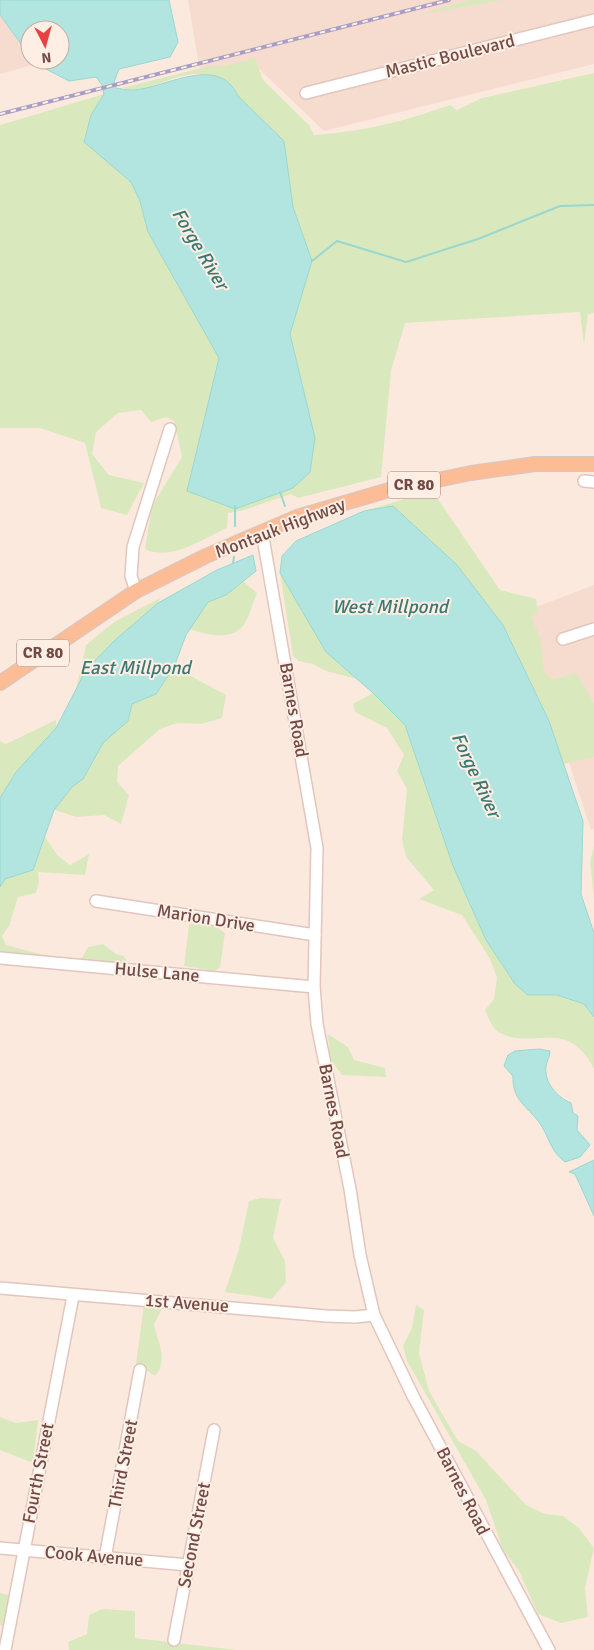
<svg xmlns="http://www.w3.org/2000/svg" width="594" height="1650" viewBox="0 0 594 1650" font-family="Signika,sans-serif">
  <rect width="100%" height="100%" fill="#fce9de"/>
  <g fill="#f6dbcf">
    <path d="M188,0H594V64L324,131L255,65L201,77Z"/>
    <path d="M0,15L30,56V60L36,64L0,74Z"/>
    <path d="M594,585V829L591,830L529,640L515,615Z"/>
  </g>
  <g fill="#dae9bd">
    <path d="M470,0H503L418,15Z"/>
    <path d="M255,58L263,80L309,125L314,135C365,131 402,122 450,105L457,110L482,98L594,73V313L588,314L584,345L580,312L405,323L391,371L381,477L298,498L291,494L241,511L228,513L227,528C204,538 171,562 145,549L152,506L182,457L174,421L166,417L151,422L141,410L118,413L96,432L92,454L109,475L144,483L127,515L101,508L85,443L40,428H0V125L104,94L91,115L84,142L131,182L140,201L148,232L219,358L188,491L235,509L293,488L310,472L315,438L290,334L312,261L293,207L284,141L238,96L234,88C223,84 205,73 194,74C169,76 147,94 122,88L209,66H223Z"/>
    <path d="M422,494L435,495L500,590L536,599L538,613L531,617L540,637L544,672L553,680L576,673L594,703V757L563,764L549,721L503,625L457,565L393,507L364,511Z"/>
    <path d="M280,573L326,652L357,679L326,671L313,664L299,661L293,656Z"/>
    <path d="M243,581L257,593C253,603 250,614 245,623C234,642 206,635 190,629L208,602L226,595Z"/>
    <path d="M160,598L157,604C127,630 94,654 76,689L86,645L114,622Z"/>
    <path d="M174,667L226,695L222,718L201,724L177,723L160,729L118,766L117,782L129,795L121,824L104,815L77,817L54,810L72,787L83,779L103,743L128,721L132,704L156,694Z"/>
    <path d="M373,693L405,725L453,866L486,940L515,984L528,995H557L584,1004L594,1017V1069C567,1016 534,1051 500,1033C492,1029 488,1017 485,1010L494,999L497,978L490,959L462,915L419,899L434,890L406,857L402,840L407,789L397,771L404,755L387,728L355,712L353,704Z"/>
    <path d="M56,720V728L16,772L0,798V741L6,744Z"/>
    <path d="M45,837L58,856L70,865L89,854L85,875L38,872L39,882L36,893L18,897L9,926L2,936L6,945L44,955L0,952V887L5,879L33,870Z"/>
    <path d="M594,846V898L590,862Z"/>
    <path d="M195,922L218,928L225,933L220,967L215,971L184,966L189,925Z"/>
    <path d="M103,944L116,954L124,956L129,965L81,960L88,947Z"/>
    <path d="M328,1034L348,1047L354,1060L385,1068L386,1077L342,1075L330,1059Z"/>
    <path d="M261,1198L281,1199L273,1238L285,1261L286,1282L272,1299L225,1292L239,1249L249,1201Z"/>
    <path d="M144,1305L162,1309L154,1324C158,1343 169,1360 155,1376L136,1364Z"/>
    <path d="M416,1305L424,1310L419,1353L429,1391L458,1441L476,1451L526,1505L545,1514L563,1516L579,1528L594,1548L585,1588L588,1617L561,1623L538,1614L519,1571L503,1550L486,1500L407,1361L403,1346L412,1328Z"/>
    <path d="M0,1417L16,1423L38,1420L33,1463L0,1450Z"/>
    <path d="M0,1593L9,1595L4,1626L0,1625Z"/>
    <path d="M102,1609L135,1611V1638L237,1650H69L68,1642L87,1634L89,1615Z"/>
  </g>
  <g fill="#b3e5e0" stroke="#99d7d1">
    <path d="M0,0H169L178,42L170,57L119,69L114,82L116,88C121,89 126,90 131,90C163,90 218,52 238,96L284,141L293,207L312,261L290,334L315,438L310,472L293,488L235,509L187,491L219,358L148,232L140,201L131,182L84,142L91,115L104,94L102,85L96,77L69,81L36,64L33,60H60V30H30V56L0,15Z"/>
    <path d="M393,506L457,565L503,625L549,721L583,821L581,894L594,933V1017L584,1004L557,995H528L515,984L486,940L453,866L405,725L373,693L326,652L280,573L282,556L296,541L364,511Z"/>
    <path d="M253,555L256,571L226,595L208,602L186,635L174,667L156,694L132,704L128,721L103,743L83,779L72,787L54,810L33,870L5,879L0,887V798L16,772L56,728L86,670L114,641L158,603L217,570Z"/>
    <path d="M539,1049L550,1051C550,1057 547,1060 546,1066C544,1083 557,1097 571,1103L573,1113L578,1116L577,1130L590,1145L580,1157L565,1162C550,1151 549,1136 539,1122C527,1106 512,1100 513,1076L504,1066L508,1055L515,1051Z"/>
    <path d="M594,1160V1216L575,1174L569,1172Z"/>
  </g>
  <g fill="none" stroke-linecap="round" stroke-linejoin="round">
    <g stroke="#99d7d1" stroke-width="2">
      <path d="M312,261L337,241L406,262L478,239L560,206L594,205"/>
      <path d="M280,492L285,506"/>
      <path d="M235,526V506"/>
      <path d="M233,563L234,557"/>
    </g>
    <defs>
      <g id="minor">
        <path d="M306,93L594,20"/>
        <path d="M584,481L594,482"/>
        <path d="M262,532L317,848L314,987L317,1024L350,1189L360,1255L374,1315L413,1396L549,1650"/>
        <path d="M136,591L131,576L133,547L170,429"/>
        <path d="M563,639L594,629"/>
        <path d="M96,901L315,935"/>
        <path d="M0,958L314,987"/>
        <path d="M0,1288L326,1316L355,1317L374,1315"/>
        <path d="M0,1548L188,1565"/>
        <path d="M105,1558L140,1370"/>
        <path d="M174,1640L214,1430"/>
        <path d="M5,1650L73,1296"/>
      </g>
      <path id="major" d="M0,683L136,591L206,556L297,517L389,490L471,473L535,464H594"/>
    </defs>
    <use href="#minor" stroke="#e2c5bd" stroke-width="14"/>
    <use href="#major" stroke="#d5c9c8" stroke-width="16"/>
    <use href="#minor" stroke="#fff" stroke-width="11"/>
    <use href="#major" stroke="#fcbc95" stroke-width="14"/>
    <defs>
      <path id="rail" d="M0,114L449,0"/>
    </defs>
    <use href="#rail" stroke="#a99ec4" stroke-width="4"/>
    <use href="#rail" stroke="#ffeee4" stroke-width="2" stroke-dasharray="5.5" stroke-linecap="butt"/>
  </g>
  <g text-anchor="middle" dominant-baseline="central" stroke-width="4" stroke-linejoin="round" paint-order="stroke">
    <g fill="#ffeee4" stroke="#9c7c75" stroke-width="1">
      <rect x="388" y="471.5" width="52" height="27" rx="4"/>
      <rect x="17" y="639.5" width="52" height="27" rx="4"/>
    </g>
    <g font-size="16" font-weight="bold" fill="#724b46">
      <text x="414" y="485">CR 80</text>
      <text x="43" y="653">CR 80</text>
    </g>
    <g font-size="18" fill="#724b46" stroke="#ffeee4">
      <text transform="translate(450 56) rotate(-14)">Mastic Boulevard</text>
      <text transform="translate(280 528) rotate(-21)">Montauk Highway</text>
      <text transform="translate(294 710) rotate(80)">Barnes Road</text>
      <text transform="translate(206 918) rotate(9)">Marion Drive</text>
      <text transform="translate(157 972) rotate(5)">Hulse Lane</text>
      <text transform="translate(334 1111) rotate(79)">Barnes Road</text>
      <text transform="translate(187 1303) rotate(4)">1st Avenue</text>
      <text transform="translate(123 1464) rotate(-79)">Third Street</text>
      <text transform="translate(38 1473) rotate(-79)">Fourth Street</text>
      <text transform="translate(463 1491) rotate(63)">Barnes Road</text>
      <text transform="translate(194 1535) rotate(-79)">Second Street</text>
      <text transform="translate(94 1556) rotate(5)">Cook Avenue</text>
    </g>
    <g font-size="19" font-style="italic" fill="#3b7873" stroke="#ffeee4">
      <text transform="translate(200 249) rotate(59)">Forge River</text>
      <text x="390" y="607">West Millpond</text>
      <text x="135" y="668">East Millpond</text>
      <text transform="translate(476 775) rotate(65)">Forge River</text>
    </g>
  </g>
  <g transform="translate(45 45) rotate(174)"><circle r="24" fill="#ffeee4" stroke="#c7ada5"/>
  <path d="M0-4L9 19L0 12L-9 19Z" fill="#e84145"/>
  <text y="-8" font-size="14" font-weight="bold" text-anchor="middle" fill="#724b46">N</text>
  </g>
</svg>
